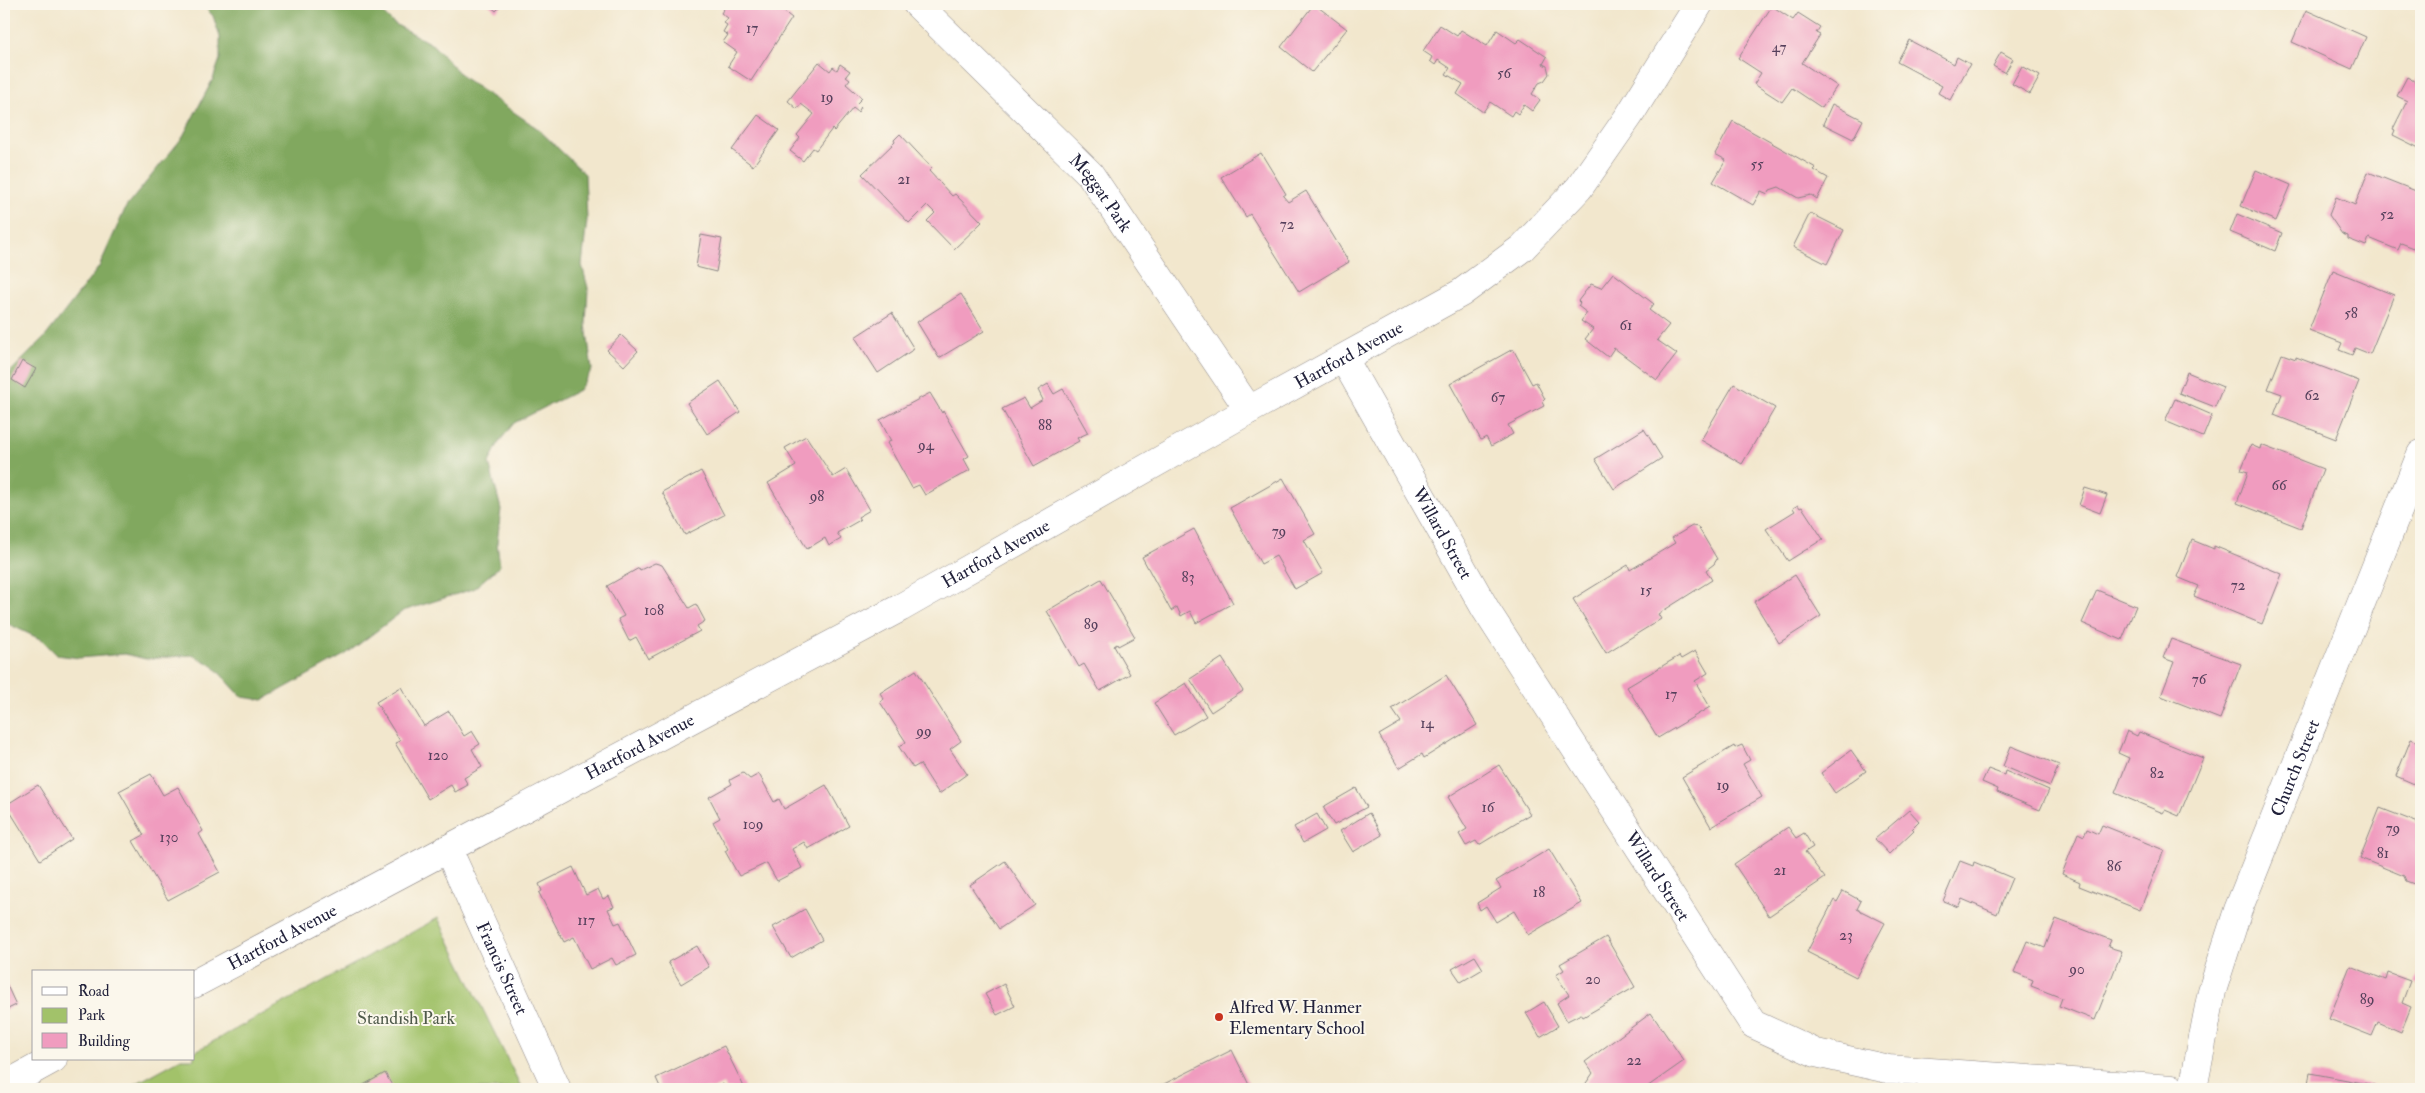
<svg xmlns="http://www.w3.org/2000/svg" width="2425" height="1093" viewBox="0 0 2425 1093" font-family="'IM FELL Double Pica',serif">
  <rect width="100%" height="100%" fill="#fbf7ec"/>
  <filter id="ink" filterUnits="userSpaceOnUse"><feTurbulence type="fractalNoise" baseFrequency=".02" numOctaves="2"/><feDisplacementMap in="SourceGraphic" scale="10" xChannelSelector="R" yChannelSelector="G"/><feConvolveMatrix kernelMatrix="1 2 1 2 8 2 1 2 1" color-interpolation-filters="sRGB"/></filter>
  <filter id="wash" filterUnits="userSpaceOnUse"><feTurbulence type="fractalNoise" baseFrequency=".0096" numOctaves="4" result="noise"/><feDisplacementMap in="SourceGraphic" scale="20" xChannelSelector="R" yChannelSelector="G"/><feGaussianBlur stdDeviation="1.12" result="paint"/><feColorMatrix in="noise" values="0 0 0 0 0 0 0 0 0 0 0 0 0 0 0 0 0 1.4 0 .05"/><feComposite in="paint" operator="in"/></filter>
  <g filter="url(#wash)">
    <rect width="100%" height="100%" fill="#f2e7cd"/>
    <path fill="#a2c26a" stroke="#627252" d="M438,918L522,1089H126L181,1059H194V1052Z"/>
    <path fill="#81a85e" stroke="#52654c" d="M202,4H374L393,23L433,45L464,78L537,128L585,174L587,220L582,265L588,288L586,324L592,370L579,390L514,423L499,442L489,463L501,509L497,543L500,566L473,589L403,611L346,654L263,700L242,697L212,665L192,655L146,659L125,654L79,658L57,655L42,640L4,622V383L12,370L45,337L99,267L126,207L182,138L213,79L220,59V37L213,16Z"/>
    <g id="blocks">
      <g fill="#f09cbf">
        <path d="M488,4H503L496,11Z"/>
        <path d="M727,4H774L792,18L751,81L728,66L737,52L723,42L728,35L723,32L727,25L724,23L728,18L721,13Z"/>
        <path d="M1314,4L1347,29L1312,72L1281,47Z"/>
        <path d="M1772,6L1793,20L1798,13L1820,27L1816,33L1820,35L1802,63L1837,86L1822,108L1792,88L1782,102L1754,84L1761,73L1738,58Z"/>
        <path d="M2306,10L2366,37L2352,69L2292,42Z"/>
        <path d="M1440,25L1457,36L1461,30L1487,46L1497,30L1516,43L1520,39L1547,57L1543,64L1547,66L1549,74L1544,81L1539,83L1532,94L1540,100L1532,111L1524,105L1518,114L1514,111L1511,116L1490,102L1483,112L1457,94L1463,84L1446,74L1450,68L1438,60L1435,65L1430,61L1432,57L1423,51Z"/>
        <path d="M1909,40L1954,64L1957,57L1970,64L1950,100L1938,93L1942,86L1897,62Z"/>
        <path d="M2001,52L2013,59L2005,73L1993,66Z"/>
        <path d="M819,62L830,71L833,67L837,70L840,64L850,71L846,76L850,79L846,84L862,98L857,103L861,107L858,112L853,108L834,131L832,129L816,150L813,148L803,161L790,151L800,138L797,135L814,114L801,104L797,109L788,101Z"/>
        <path d="M2022,66L2040,76L2030,94L2012,84Z"/>
        <path d="M2419,76L2421,77V149L2393,135L2395,130L2393,129L2407,101L2397,96L2407,77L2416,82Z"/>
        <path d="M1832,104L1863,120L1853,139L1823,124Z"/>
        <path d="M758,115L779,130L753,166L732,150Z"/>
        <path d="M1733,121L1816,168L1814,170L1828,178L1817,199L1811,195L1798,198L1779,187L1770,190L1768,194L1761,191L1753,205L1713,182L1726,160L1715,154Z"/>
        <path d="M900,134L932,168L929,171L952,196L955,194L982,222L954,249L927,221L935,213L927,205L909,223L862,174L895,142L894,140Z"/>
        <path d="M1261,153L1286,194L1283,196L1288,202L1306,191L1349,262L1299,292L1250,214L1246,217L1221,177Z"/>
        <path d="M2256,170L2291,185L2276,221L2241,206Z"/>
        <path d="M2368,172L2421,193L2418,201L2421,202V228L2414,248L2401,243L2398,250L2369,238L2366,246L2348,239V236L2342,234L2329,215L2336,197L2355,205Z"/>
        <path d="M1810,213L1844,230L1827,264L1793,247Z"/>
        <path d="M2237,214L2282,233L2275,251L2230,232Z"/>
        <path d="M701,235L722,239L716,272L696,267Z"/>
        <path d="M2333,270L2394,295L2370,354L2355,348L2352,355L2339,350L2342,343L2309,330Z"/>
        <path d="M1613,273L1654,304L1649,310L1669,325L1657,340L1677,354L1657,380L1614,348L1608,357L1585,339L1593,329L1581,321L1587,313L1578,306L1580,303L1578,301L1591,284L1601,288Z"/>
        <path d="M961,294L984,331L939,358L917,322Z"/>
        <path d="M892,313L914,349L878,373L855,337Z"/>
        <path d="M621,335L638,351L624,366L607,350Z"/>
        <path d="M1513,349L1532,384L1536,382L1545,399L1542,402L1544,406L1508,425L1513,434L1491,446L1486,437L1481,440L1450,384Z"/>
        <path d="M2282,354L2296,359V357L2359,381L2336,439L2274,415L2282,394L2268,389Z"/>
        <path d="M22,361L36,369L25,388L12,380Z"/>
        <path d="M2187,372L2223,387L2215,407L2179,393Z"/>
        <path d="M720,381L740,412L707,434L687,403Z"/>
        <path d="M1048,384L1054,394L1063,389L1088,433L1077,438L1079,441L1034,466L1002,409L1024,398L1030,408L1043,400L1038,390Z"/>
        <path d="M1734,384L1775,408L1742,464L1701,440Z"/>
        <path d="M930,393L942,413L943,411L969,456L964,459L970,470L925,495L919,485L912,488L887,443L891,441L880,420Z"/>
        <path d="M2175,399L2212,415L2203,437L2165,421Z"/>
        <path d="M1644,429L1662,458L1614,489L1595,459Z"/>
        <path d="M806,436L833,477L846,469L870,510L858,517L860,520L837,533L841,539L829,546L825,538L807,549L768,483L796,466L785,448Z"/>
        <path d="M2251,445L2260,449L2261,445L2323,469L2301,528L2237,503L2248,472L2241,470Z"/>
        <path d="M701,471L724,515L685,535L662,492Z"/>
        <path d="M1283,478L1315,534L1304,540L1323,573L1295,589L1276,556L1261,564L1230,508Z"/>
        <path d="M2085,488L2107,495L2100,513L2079,505Z"/>
        <path d="M1798,505L1800,508L1802,507L1823,539L1788,561L1766,529L1795,511L1793,508Z"/>
        <path d="M1692,526L1698,527L1717,559L1714,564L1706,570L1712,580L1658,614L1661,619L1606,653L1573,599L1628,565L1630,570L1675,543L1672,538Z"/>
        <path d="M1194,529L1233,603L1196,623L1190,611L1181,616L1177,607L1171,611L1142,557Z"/>
        <path d="M2192,540L2214,549V546L2282,574L2262,624L2194,596L2199,586L2177,577Z"/>
        <path d="M655,563L662,565L689,608L696,604L705,621L697,626L700,631L648,659L636,637L629,641L618,619L624,616L607,586L639,568L640,570Z"/>
        <path d="M1795,575L1821,616L1779,643L1754,602Z"/>
        <path d="M1101,579L1135,637L1118,646L1117,644L1114,646L1130,674L1100,691L1084,664L1079,667L1047,611Z"/>
        <path d="M2097,590L2136,606L2122,640L2082,623Z"/>
        <path d="M2171,639L2241,664L2220,719L2161,696L2174,662L2163,658Z"/>
        <path d="M1695,651L1708,673L1695,681L1710,707L1658,738L1627,687L1679,656L1681,659Z"/>
        <path d="M1222,658L1243,691L1211,712L1190,679Z"/>
        <path d="M916,670L961,741L950,749L967,774L939,794L920,764L913,768L899,747L906,742L880,702L884,699L880,693Z"/>
        <path d="M1446,675L1477,725L1424,758L1422,754L1399,768L1379,735L1401,722L1392,709Z"/>
        <path d="M1186,683L1206,716L1174,735L1154,703Z"/>
        <path d="M401,687L424,726L449,711L464,736L472,731L480,744L472,749L482,767L464,778L468,785L455,792L451,785L428,799L395,743L400,741L376,702Z"/>
        <path d="M2127,731L2137,736L2139,732L2203,758L2179,816L2165,810L2163,813L2115,793L2129,758L2118,753Z"/>
        <path d="M2411,739L2421,743V787L2396,776Z"/>
        <path d="M1742,745L1750,760L1743,764L1762,797L1711,827L1682,777L1734,746L1735,748Z"/>
        <path d="M2011,746L2059,765L2050,786L2003,766Z"/>
        <path d="M1851,750L1866,771L1835,793L1821,773Z"/>
        <path d="M1499,765L1530,814L1479,845L1476,841L1466,846L1459,834L1467,829L1448,797Z"/>
        <path d="M1988,769L2004,775L2005,771L2049,790L2040,810L1997,792L1998,789L1982,782Z"/>
        <path d="M743,773L750,779L759,774L774,802L779,799L784,809L826,785L849,826L808,849L804,842L792,849L802,868L777,881L767,863L739,876L725,851L728,849L713,822L720,818L709,797L732,784L730,780Z"/>
        <path d="M151,774L163,795L178,787L203,831L199,834L220,872L168,900L133,841L144,835L119,791Z"/>
        <path d="M38,785L72,839L40,860L6,805Z"/>
        <path d="M1356,788L1367,807L1334,825L1323,807Z"/>
        <path d="M2380,808L2421,824V883L2414,884L2406,881L2404,876L2360,858Z"/>
        <path d="M1909,810L1919,821L1912,828L1914,830L1889,854L1875,839Z"/>
        <path d="M1369,813L1382,835L1353,852L1340,831Z"/>
        <path d="M1317,814L1326,830L1303,843L1294,827Z"/>
        <path d="M2102,825L2164,850L2140,910L2079,886L2080,882L2062,874L2078,833L2084,836L2087,829L2098,834Z"/>
        <path d="M1788,827L1796,838L1804,833L1813,847L1805,852L1825,878L1769,916L1734,864Z"/>
        <path d="M1549,849L1582,903L1528,935L1514,911L1496,922L1486,906L1480,910L1477,903L1501,888L1496,881Z"/>
        <path d="M1005,861L1035,905L999,929L970,885Z"/>
        <path d="M1960,861L1973,866L1974,862L2012,878L1997,914L1962,899L1958,907L1943,901Z"/>
        <path d="M573,867L586,895L598,889L603,899L609,896L614,907L608,909L615,924L620,922L636,955L616,965L612,958L590,969L574,937L564,942L539,893L542,891L539,884Z"/>
        <path d="M1843,891L1861,901L1857,909L1885,923L1856,977L1807,952L1834,900L1837,902Z"/>
        <path d="M805,909L822,940L791,958L773,927Z"/>
        <path d="M2056,919L2111,940L2108,947L2122,951L2095,1020L2059,1006L2062,998L2031,986L2033,980L2014,972L2027,941L2045,948Z"/>
        <path d="M1606,937L1635,987L1583,1017L1581,1014L1567,1021L1557,1003L1569,995L1556,975L1564,970L1560,964Z"/>
        <path d="M697,946L709,967L681,984L668,962Z"/>
        <path d="M1475,956L1483,969L1461,982L1452,969Z"/>
        <path d="M2350,966L2386,980L2388,973L2410,981L2402,1003L2411,1007L2401,1032L2378,1022L2372,1036L2329,1019Z"/>
        <path d="M2421,968V985L2415,983Z"/>
        <path d="M4,979L16,1005L4,1011Z"/>
        <path d="M1004,984L1015,1006L997,1015L985,994Z"/>
        <path d="M1544,1002L1558,1026L1540,1037L1526,1013Z"/>
        <path d="M1651,1013L1684,1061L1644,1089H1582L1593,1073L1585,1062Z"/>
        <path d="M724,1046L745,1089H726L723,1084L713,1089H661L656,1078Z"/>
        <path d="M1232,1050L1251,1089H1154Z"/>
        <path d="M385,1073L394,1089H356Z"/>
        <path d="M2310,1073L2374,1085L2373,1089H2307Z"/>
      </g>
    </g>
  </g>
  <g filter="url(#ink)">
    <use href="#blocks" fill-opacity="0" stroke="#8a8484" stroke-width="1"/>
    <g fill="none" stroke-linecap="round" stroke-linejoin="round">
      <defs>
        <g id="street">
          <path id="s1" d="M917,4L1090,174L1249,410"/>
          <path id="s2" d="M1344,359L1486,610L1753,1024L1816,1053L1888,1069L2172,1089"/>
          <path id="s3" d="M448,849L557,1089"/>
        </g>
        <g id="secondary">
          <path id="s4" d="M194,984L900,608L1249,410L1461,293L1522,248L1579,188L1629,116L1699,4"/>
          <path d="M4,1086L53,1059"/>
          <path id="s5" d="M2193,1089L2212,991L2238,910L2421,454"/>
        </g>
      </defs>
      <use href="#street" stroke="#8a8484" stroke-width="29"/>
      <use href="#secondary" stroke="#8a8484" stroke-width="29"/>
      <use href="#street" stroke="#fff" stroke-width="28"/>
      <use href="#secondary" stroke="#fff" stroke-width="28"/>
    </g>
  </g>
  <circle fill="#c8321e" stroke="#fbf7ec" stroke-width="2" cx="1219" cy="1017" r="5"/>
  <g text-anchor="middle" dominant-baseline="central" stroke-width="4" stroke-linejoin="round" paint-order="stroke">
    <g font-size="15" fill="#56405c">
      <text x="752" y="28">17</text>
      <text x="1779" y="47">47</text>
      <text x="1504" y="73">56</text>
      <text x="827" y="97">19</text>
      <text x="1757" y="164">55</text>
      <text x="904" y="179">21</text>
      <text x="2387" y="214">52</text>
      <text x="1287" y="224">72</text>
      <text x="2351" y="313">58</text>
      <text x="1626" y="325">61</text>
      <text x="2312" y="395">62</text>
      <text x="1498" y="397">67</text>
      <text x="1045" y="425">88</text>
      <text x="926" y="445">94</text>
      <text x="2279" y="485">66</text>
      <text x="817" y="496">98</text>
      <text x="1279" y="531">79</text>
      <text x="1188" y="577">83</text>
      <text x="2238" y="585">72</text>
      <text x="1646" y="590">15</text>
      <text x="654" y="610">108</text>
      <text x="1091" y="624">89</text>
      <text x="2199" y="679">76</text>
      <text x="1671" y="694">17</text>
      <text x="1427" y="723">14</text>
      <text x="924" y="731">99</text>
      <text x="438" y="755">120</text>
      <text x="2157" y="773">82</text>
      <text x="1723" y="785">19</text>
      <text x="1488" y="807">16</text>
      <text x="753" y="824">109</text>
      <text x="2393" y="828">79</text>
      <text x="169" y="837">130</text>
      <text x="2383" y="853">81</text>
      <text x="2114" y="866">86</text>
      <text x="1780" y="870">21</text>
      <text x="1539" y="892">18</text>
      <text x="586" y="920">117</text>
      <text x="1846" y="935">23</text>
      <text x="2077" y="969">90</text>
      <text x="1593" y="979">20</text>
      <text x="2367" y="999">89</text>
      <text x="1634" y="1060">22</text>
    </g>
    <g font-size="18" fill="#22223b" stroke="#fbf7ec">
      <text stroke="none"><textPath href="#s1" startOffset="264">Meggat Park</textPath></text>
      <text stroke="none"><textPath href="#s4" startOffset="1315">Hartford Avenue</textPath></text>
      <text stroke="none"><textPath href="#s2" startOffset="200">Willard Street</textPath></text>
      <text stroke="none"><textPath href="#s4" startOffset="910">Hartford Avenue</textPath></text>
      <text stroke="none"><textPath href="#s4" startOffset="505">Hartford Avenue</textPath></text>
      <text stroke="none"><textPath href="#s5" startOffset="338">Church Street</textPath></text>
      <text stroke="none"><textPath href="#s2" startOffset="605">Willard Street</textPath></text>
      <text stroke="none"><textPath href="#s4" startOffset="100">Hartford Avenue</textPath></text>
      <text stroke="none"><textPath href="#s3" startOffset="131">Francis Street</textPath></text>
    </g>
    <g font-size="18" fill="#22223b" stroke="#fbf7ec" text-anchor="start">
      <text x="1229" y="1007">Alfred W. Hanmer<tspan x="1229" dy="21">Elementary School</tspan></text>
    </g>
    <g font-size="18" fill="#4f5a4b" stroke="#fbf7ec">
      <text x="406" y="1018">Standish Park</text>
    </g>
  </g>
  <rect width="2425" height="1093" fill="none" stroke="#fbf7ec" stroke-width="20"/>
  <rect x="32" y="970" width="162" height="90" fill="#fbf7ec" stroke="#a4a2a5"/>
  <rect x="42" y="987" width="25" height="8" fill="#ffffff" stroke="#a4a2a5"/>
  <text x="78" y="996" font-size="15" fill="#22223b">Road</text>
  <rect x="42" y="1008" width="25" height="15" fill="#a2c26a" stroke="#a4a2a5"/>
  <text x="78" y="1020" font-size="15" fill="#22223b">Park</text>
  <rect x="42" y="1033" width="25" height="15" fill="#f09cbf" stroke="#a4a2a5"/>
  <text x="78" y="1046" font-size="15" fill="#22223b">Building</text>
</svg>
